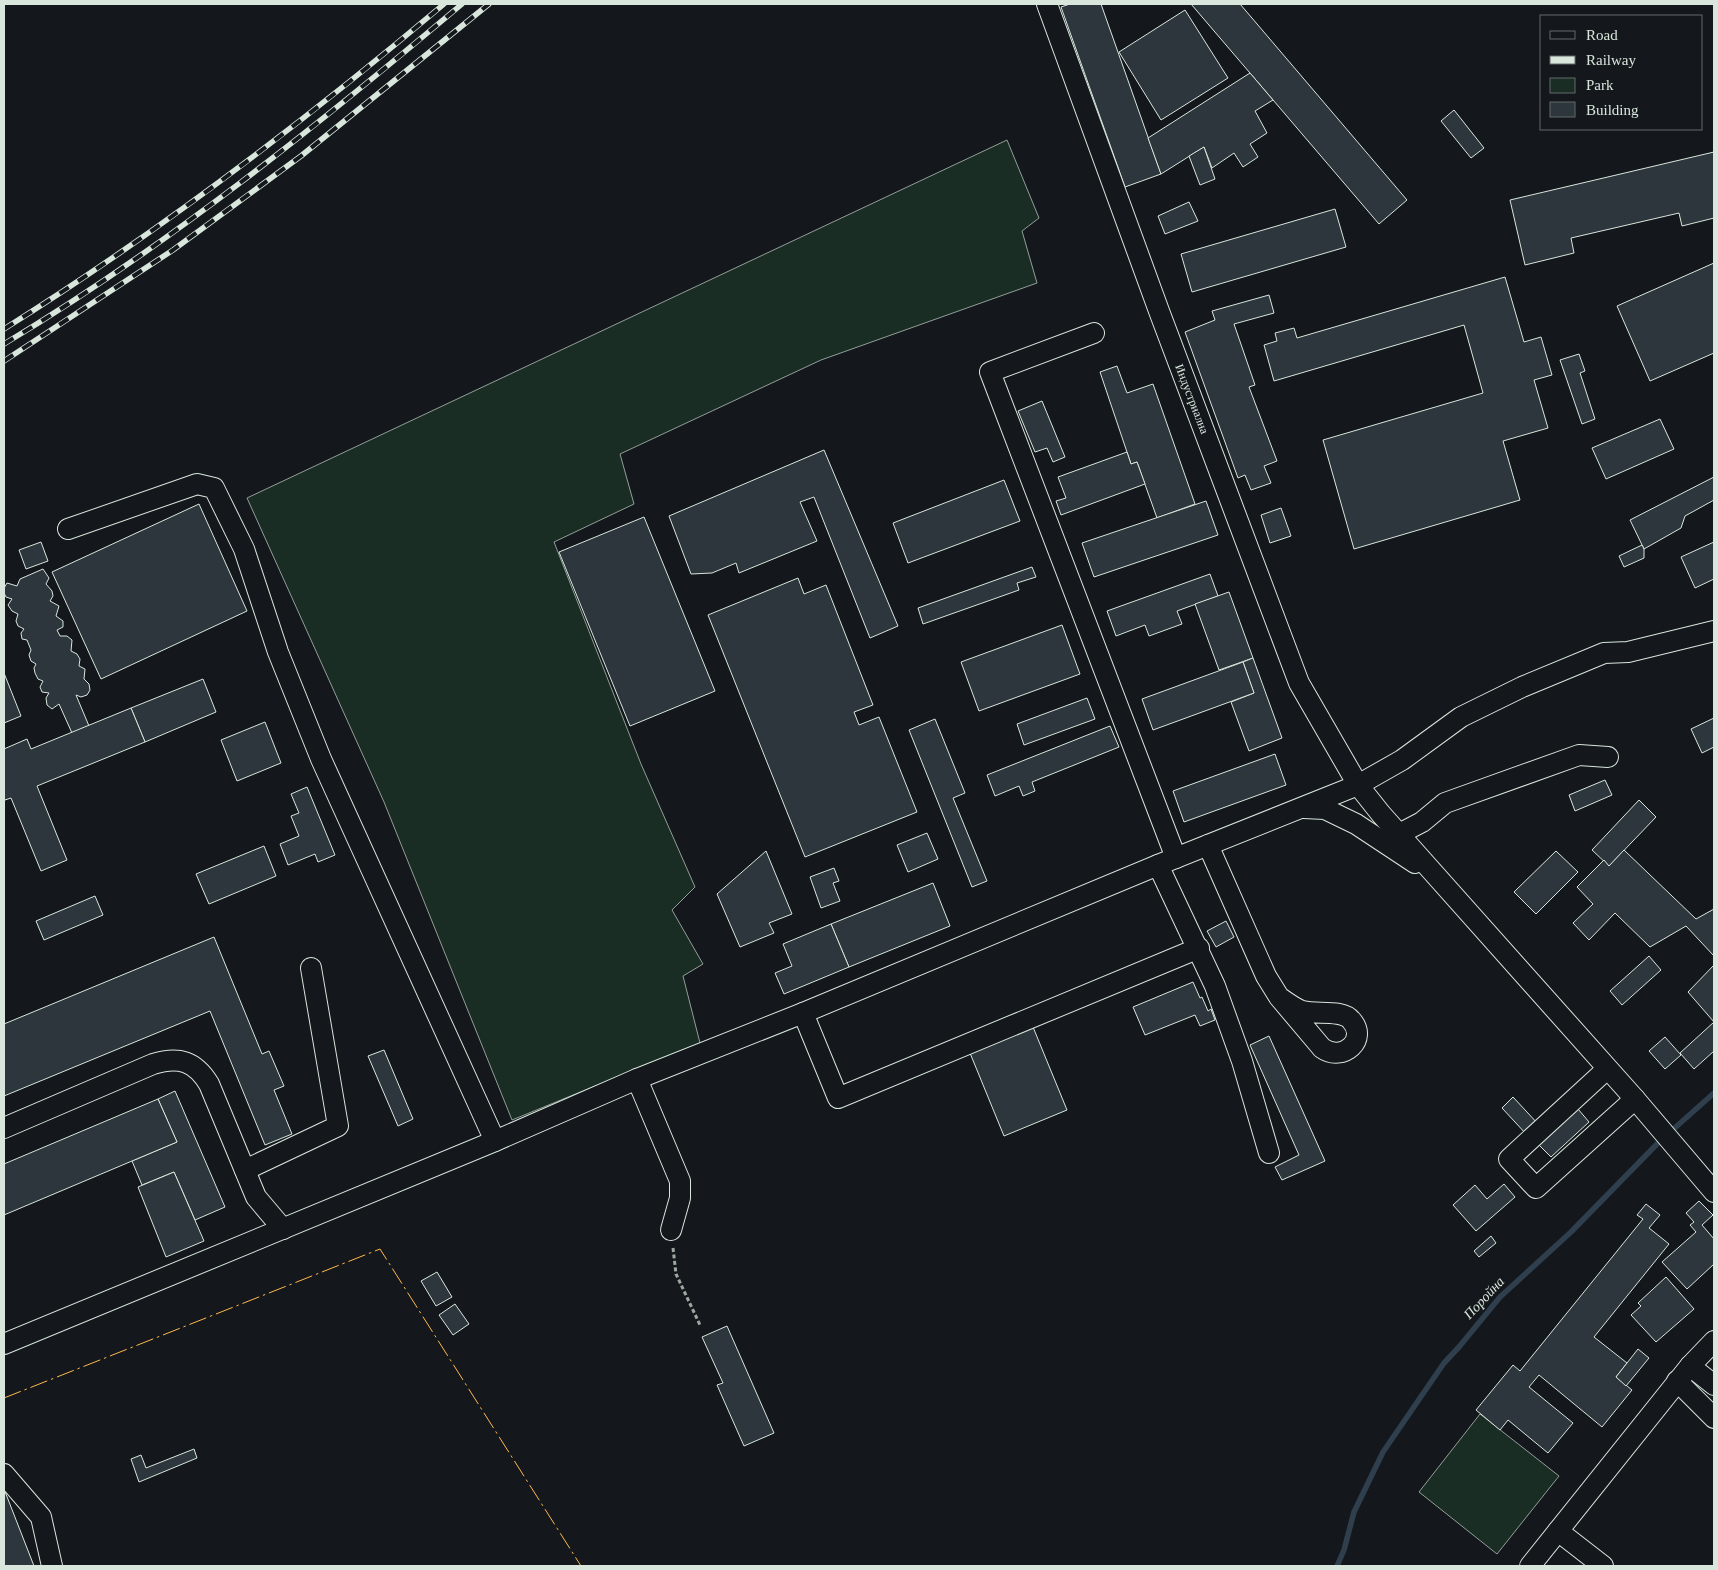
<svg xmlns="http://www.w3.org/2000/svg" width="1718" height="1570" viewBox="0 0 1718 1570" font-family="Georgia,serif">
  <rect width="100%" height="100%" fill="#14181c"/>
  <g fill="#1a2d24" stroke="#939e99">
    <path d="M1007,140L1039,218L1022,231L1037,283L821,360L620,454L634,504L554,542L641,764L695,887L672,910L703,964L683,976L700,1043L512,1120L384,802L247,498Z"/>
    <path d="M1480,1414L1559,1476L1497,1554L1419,1492Z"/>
  </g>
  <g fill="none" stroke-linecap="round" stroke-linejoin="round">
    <path stroke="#2f3f4d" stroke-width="5.5" d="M1337,1566L1344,1550L1354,1512L1383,1452L1444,1363L1459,1347L1500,1297L1571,1232L1659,1142L1714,1093"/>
  </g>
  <g fill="#2c363c" stroke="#d8e6dc">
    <path d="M1070,4H1101L1161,174L1125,187L1061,7Z"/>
    <path d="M1191,4H1240L1407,200L1379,224Z"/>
    <path d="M1185,10L1228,78L1161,120L1119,52Z"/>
    <path d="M1250,73L1273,100L1255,111L1267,133L1250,144L1258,157L1243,167L1234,153L1212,168L1204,147L1161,174L1148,138Z"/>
    <path d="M1454,110L1484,148L1471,158L1441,121Z"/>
    <path d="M1204,147L1215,179L1200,185L1189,156Z"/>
    <path d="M1714,152V218L1682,226L1679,213L1571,238L1574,253L1525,265L1510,200Z"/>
    <path d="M1189,202L1198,221L1165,234L1158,216Z"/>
    <path d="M1335,209L1346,247L1192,292L1181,254Z"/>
    <path d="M1714,263V353L1650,381L1617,306Z"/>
    <path d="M1505,277L1524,342L1541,337L1552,375L1534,380L1548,428L1503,441L1520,500L1354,549L1323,440L1483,393L1464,325L1274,381L1264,345L1277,341L1275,333L1294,328L1297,338Z"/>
    <path d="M1269,295L1274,313L1234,324L1255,385L1249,387L1277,461L1264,466L1271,483L1251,490L1245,475L1238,478L1185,332L1215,320L1212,311Z"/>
    <path d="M1579,354L1585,371L1580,373L1595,419L1582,424L1560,360Z"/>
    <path d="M1117,366L1127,393L1153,384L1195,504L1157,518L1137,462L1131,464L1100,372Z"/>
    <path d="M1042,401L1065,457L1053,462L1047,448L1035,452L1018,411Z"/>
    <path d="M1660,419L1674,449L1606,479L1592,448Z"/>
    <path d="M824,450L898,626L870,638L814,497L800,502L817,541L739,573L736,563L712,573L691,574L669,516Z"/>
    <path d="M1127,452L1131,464L1137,462L1145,484L1061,515L1056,501L1066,498L1058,477Z"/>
    <path d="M1714,477V500L1685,516L1681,528L1644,549L1630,520Z"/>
    <path d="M1004,480L1020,521L908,563L893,523Z"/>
    <path d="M1206,501L1218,535L1094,577L1082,543Z"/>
    <path d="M199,504L247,611L101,679L52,572Z"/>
    <path d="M1281,508L1291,536L1270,543L1261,515Z"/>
    <path d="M644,517L715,691L630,726L559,552Z"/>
    <path d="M41,542L48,561L26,569L19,550Z"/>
    <path d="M1714,542V579L1695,588L1681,557Z"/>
    <path d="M1642,545L1644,549V558L1624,567L1619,556Z"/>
    <path d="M1032,567L1036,577L1017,583L1019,590L923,624L918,608Z"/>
    <path d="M43,569L49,578L46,584L52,591L53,596L50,601L59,606L56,616L63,621V627L57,630L60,636H67L72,640L71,651L77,654L80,659L79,666L85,669L84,679L89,684L90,690L87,695L81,697L76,695L89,726L72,733L59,704L52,709L47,705L46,698L49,693L42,692L40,687L43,681L38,679L35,673L34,668L36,664L31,661L29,655L31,650L27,640L22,639L21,633L24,629L18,626L16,621L18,614L12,611L8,605L12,599L6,597L4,593V588L7,583L17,586L20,579Z"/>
    <path d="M1210,574L1218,596L1177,611L1182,624L1149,636L1145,625L1116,636L1107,611Z"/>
    <path d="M798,578L804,594L826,585L873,705L854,712L859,725L879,717L917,812L805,857L708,615Z"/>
    <path d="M1229,592L1253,658L1219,670L1195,604Z"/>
    <path d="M1062,625L1080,674L979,711L961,662Z"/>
    <path d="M1253,658L1282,738L1249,751L1231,702L1254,693L1243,662Z"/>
    <path d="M1243,662L1254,693L1153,730L1142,699Z"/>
    <path d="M4,673L21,716L4,723Z"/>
    <path d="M203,679L216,712L145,742L131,708Z"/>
    <path d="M1087,698L1095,719L1024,745L1017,724Z"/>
    <path d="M131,708L145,742L37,786L67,860L41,871L11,798L5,800L4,797V749L27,739L31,749Z"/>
    <path d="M1714,718V747L1702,753L1691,729Z"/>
    <path d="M935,719L965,793L953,798L987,881L972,887L909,730Z"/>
    <path d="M265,722L281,763L237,781L221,740Z"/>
    <path d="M1110,726L1119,747L1032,782L1035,791L1023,796L1019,786L995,796L987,775Z"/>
    <path d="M1275,754L1286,785L1184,822L1173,791Z"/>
    <path d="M1605,780L1612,795L1575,811L1569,795Z"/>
    <path d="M307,787L335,855L318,862L315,854L288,865L280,844L299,836L291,816L299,813L291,794Z"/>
    <path d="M1639,800L1656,817L1609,866L1592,850Z"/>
    <path d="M927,833L938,859L908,872L897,845Z"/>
    <path d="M264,846L276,876L209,904L196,874Z"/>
    <path d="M1624,850L1696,919L1714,909V956L1686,926L1650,947L1615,913L1589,940L1573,923L1593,904L1577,887L1604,860L1609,866Z"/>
    <path d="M766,851L792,914L769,923L774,933L740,947L717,894Z"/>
    <path d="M1556,851L1578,872L1536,914L1514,892Z"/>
    <path d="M834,868L839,881L833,883L840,901L821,908L810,877Z"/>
    <path d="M933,883L950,926L849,967L831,924Z"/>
    <path d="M95,896L103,915L44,940L36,921Z"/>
    <path d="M1226,921L1234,937L1216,947L1207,931Z"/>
    <path d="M831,924L849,967L784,994L775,973L792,966L783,944Z"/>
    <path d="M214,937L262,1054L269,1051L284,1086L274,1090L292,1134L265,1145L210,1011L4,1096V1024Z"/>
    <path d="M1649,956L1661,970L1622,1005L1610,991Z"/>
    <path d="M1714,965V1022L1688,992Z"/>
    <path d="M1193,982L1200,998L1202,997L1208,1011L1211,1009L1215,1020L1200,1026L1195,1015L1145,1035L1133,1007Z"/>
    <path d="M1714,1022V1051L1694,1069L1680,1053Z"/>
    <path d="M1033,1027L1067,1110L1004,1136L970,1053Z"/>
    <path d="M1269,1036L1325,1161L1282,1180L1275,1167L1299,1155L1250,1045Z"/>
    <path d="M1665,1037L1681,1055L1665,1069L1649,1051Z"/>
    <path d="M384,1050L413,1119L398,1126L368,1056Z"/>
    <path d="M175,1091L225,1207L195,1220L174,1172L142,1185L132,1161L177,1142L158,1099Z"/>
    <path d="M1513,1097L1539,1125L1527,1135L1502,1108Z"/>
    <path d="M158,1099L177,1142L4,1215V1164Z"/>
    <path d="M1578,1109L1589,1122L1551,1157L1539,1145Z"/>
    <path d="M174,1172L204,1241L166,1257L138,1187Z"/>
    <path d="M1504,1184L1515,1197L1476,1231L1453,1205L1475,1185L1487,1199Z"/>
    <path d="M1699,1201L1713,1215L1702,1225L1714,1239V1264L1687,1289L1662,1262L1696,1232L1690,1225L1694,1222L1686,1213Z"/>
    <path d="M1646,1204L1660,1215L1649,1228L1669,1244L1594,1337L1627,1363L1616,1377L1632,1390L1602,1427L1539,1375L1529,1387L1573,1423L1548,1453L1508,1420L1500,1430L1476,1410L1513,1365L1520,1371L1643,1219L1637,1215Z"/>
    <path d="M1491,1236L1496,1243L1479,1257L1474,1251Z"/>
    <path d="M437,1272L452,1297L436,1306L421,1281Z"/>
    <path d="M1666,1277L1694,1309L1656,1342L1631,1315L1641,1306L1638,1303Z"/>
    <path d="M455,1304L469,1324L453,1335L439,1315Z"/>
    <path d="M727,1326L774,1433L744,1446L717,1385L723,1383L702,1337Z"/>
    <path d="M1638,1349L1649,1358L1626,1386L1616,1377Z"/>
    <path d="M194,1449L197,1458L139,1482L131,1459L141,1455L146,1468Z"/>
    <path d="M4,1489L34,1566H4Z"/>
  </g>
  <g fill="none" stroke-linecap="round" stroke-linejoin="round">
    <defs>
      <g id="minor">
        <path d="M1047,4L1159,311L1299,683L1358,785L1381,814L1635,1099L1714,1192"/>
        <path d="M1094,333L990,372L1176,858"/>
        <path d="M68,529L197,484L214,488L244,549L278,652L321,759L495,1141"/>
        <path d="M1304,808L1325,809L1356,824L1415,863"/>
        <path d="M1399,834L1422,822L1445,803L1579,755L1608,757"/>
        <path d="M1208,845L1266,976L1279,997L1322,1048C1343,1063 1369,1039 1351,1020C1342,1009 1317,1015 1302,1011C1294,1008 1286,1002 1279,997"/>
        <path d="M1158,865L1215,986L1242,1061L1269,1153"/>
        <path d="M803,1013L838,1098L1199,948"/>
        <path d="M1607,1069L1509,1159L1536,1188L1635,1099"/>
        <path d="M637,1079L680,1181V1198L671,1230"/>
        <path d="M4,1128L153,1064C179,1056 195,1061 209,1084L256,1197L283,1229"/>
        <path d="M245,1170L338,1126L311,968"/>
        <path d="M4,1344L495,1141L637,1079L803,1013L1158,865L1358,785L1402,760L1461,717L1522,687L1604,653L1628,652L1714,631"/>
        <path d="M1690,1366L1714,1385"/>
        <path d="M1677,1381L1714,1418"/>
        <path d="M4,1474L41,1517L52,1566"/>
        <path d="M1558,1531L1603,1566"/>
        <path d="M1530,1566L1690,1366L1714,1341"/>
      </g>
    </defs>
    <use href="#minor" stroke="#d8e6dc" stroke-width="22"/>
    <path stroke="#9da8a2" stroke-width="3" stroke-dasharray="4 2.5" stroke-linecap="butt" d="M673,1248L676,1274L700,1325"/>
    <use href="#minor" stroke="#14181c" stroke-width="20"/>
    <defs>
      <g id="rail">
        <path d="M4,329C159,232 305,121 444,4"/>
        <path d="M4,344C166,247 317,126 462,4"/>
        <path d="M4,361L173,250L301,156L489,4"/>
      </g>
    </defs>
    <use href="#rail" stroke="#d8e6dc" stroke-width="5.5"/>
    <use href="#rail" stroke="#14181c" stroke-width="4" stroke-dasharray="11" stroke-linecap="butt"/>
    <path stroke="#ffb74d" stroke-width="1" stroke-dasharray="18 4 2.5 4" stroke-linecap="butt" d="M4,1398L380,1249L581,1566"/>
  </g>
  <g text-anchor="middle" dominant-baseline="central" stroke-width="4" stroke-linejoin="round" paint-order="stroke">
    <g font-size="12" fill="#d8e6dc" stroke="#14181c">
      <text transform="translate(1192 399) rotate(69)">Индустриална</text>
    </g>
    <g font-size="14" font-style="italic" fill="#d8e6dc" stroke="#14181c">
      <text transform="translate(1484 1298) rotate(-47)">Поройна</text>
    </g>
  </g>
  <rect width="1718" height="1570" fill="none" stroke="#d8e6dc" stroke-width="10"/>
  <rect x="1540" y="15" width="162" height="115" fill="#14181c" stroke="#626a69"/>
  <rect x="1550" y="31" width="25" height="8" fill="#14181c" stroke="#626a69"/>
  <text x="1586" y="40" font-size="15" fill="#d8e6dc">Road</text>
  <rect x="1550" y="56" width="25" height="8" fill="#d8e6dc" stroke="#626a69"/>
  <text x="1586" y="65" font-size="15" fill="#d8e6dc">Railway</text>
  <rect x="1550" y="78" width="25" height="15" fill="#1a2d24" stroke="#626a69"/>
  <text x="1586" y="90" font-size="15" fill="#d8e6dc">Park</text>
  <rect x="1550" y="102" width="25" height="15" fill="#2c363c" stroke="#626a69"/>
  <text x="1586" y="115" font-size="15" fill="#d8e6dc">Building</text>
</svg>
